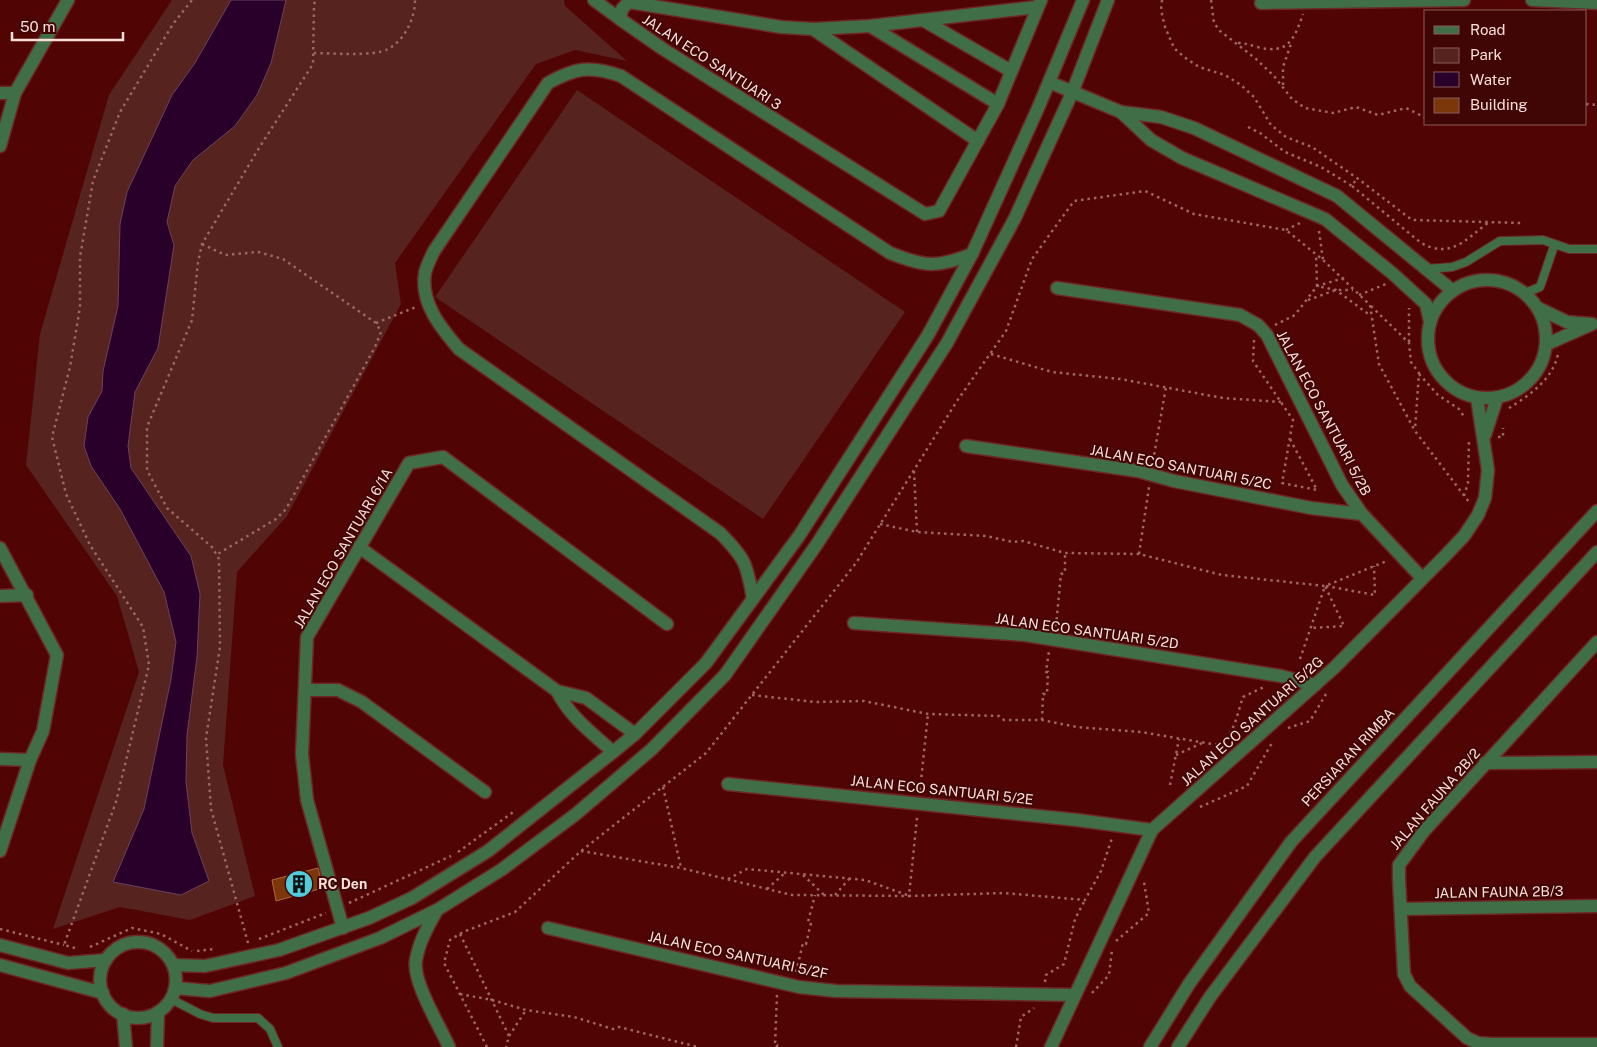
<svg xmlns="http://www.w3.org/2000/svg" width="1597" height="1047" viewBox="0 0 1597 1047" font-family="'Public Sans',sans-serif">
  <rect width="100%" height="100%" fill="#510404"/>
  <g fill="#57231e">
    <path d="M172,0H564L565,6L627,61L575,50L536,64L395,263L401,304L287,516L237,572L223,765L255,896L190,920L120,907L53,929L139,672L117,596L26,465L40,334L109,95Z"/>
    <path d="M577,90L905,312L763,519L435,297Z"/>
  </g>
  <path fill="#29002a" stroke="#68435f" d="M231,0H286L271,63L257,95L235,126L193,160L175,186L167,222L174,245L158,348L135,392L128,446L131,468L191,556L200,594L197,657L187,735L186,782L192,833L209,881L181,895L113,882L144,809L171,679L176,642L164,592L120,509L91,466L84,446L88,417L102,391L103,371L118,306L120,224L127,192L172,95L195,63Z"/>
  <path fill="#7b370a" stroke="#af663f" d="M318,868L323,888L276,901L272,880Z"/>
  <g fill="none" stroke-linecap="round" stroke-linejoin="round">
    <defs>
      <g id="service">
        <path d="M1427,269L1452,267L1466,262L1500,241L1543,240L1569,249H1597"/>
        <path d="M1525,293L1540,287L1554,246"/>
        <path d="M171,999L200,1014L213,1018H258L270,1029L278,1047"/>
      </g>
      <g id="minor">
        <path d="M594,0L620,19"/>
        <path d="M1532,0L1597,3"/>
        <path d="M1261,3L1464,0"/>
        <path d="M1037,7L870,26L813,29L781,27L629,2L622,9L620,19L663,49L925,214L939,211L998,104L1041,0"/>
        <path d="M923,20L1011,71"/>
        <path d="M870,26L998,104"/>
        <path d="M813,29L978,141"/>
        <path d="M1049,82L1121,112L1161,117L1194,128L1337,196L1453,291"/>
        <path d="M0,93H15"/>
        <path d="M1121,112L1151,140L1182,158L1325,219L1392,273L1426,304L1430,322"/>
        <path d="M0,146L15,93L68,0"/>
        <circle cx="1487" cy="339" r="59"/>
        <path d="M1057,288L1240,315L1258,325L1267,335L1342,485L1362,514L1422,578"/>
        <path d="M1538,308L1567,322L1592,324"/>
        <path d="M1547,344L1590,325"/>
        <path d="M1485,435L1497,398"/>
        <path d="M966,446L1138,471L1174,481L1311,508L1362,514"/>
        <path d="M359,547L557,691L586,698L635,734"/>
        <path d="M0,548L57,655L43,731L30,760L0,851"/>
        <path d="M0,596L27,595"/>
        <path d="M753,599C747,564 745,558 720,533L459,349C441,328 420,303 425,273C427,265 431,257 434,251L548,83C575,68 590,65 621,76L890,253C925,267 937,268 972,254"/>
        <path d="M854,623L1025,635L1281,676L1315,685"/>
        <path d="M1597,642L1424,831L1399,865V880L1404,974L1410,986L1467,1038L1478,1043L1492,1044H1597"/>
        <path d="M305,690H338L362,702L485,792"/>
        <path d="M557,691C570,717 592,733 613,752"/>
        <path d="M0,759L30,760"/>
        <path d="M1485,763L1597,762"/>
        <path d="M728,784L1077,820L1152,830"/>
        <path d="M1401,909L1597,906"/>
        <path d="M437,910C428,926 419,942 416,960C412,982 440,1026 449,1047"/>
        <path d="M343,928L307,800L302,754L307,637L409,463L443,457L667,624"/>
        <path d="M548,928L799,987L836,991L1074,995"/>
        <path d="M1051,1047L1152,830L1335,667L1445,556L1464,536L1478,515L1485,498L1488,470L1477,398"/>
      </g>
      <g id="tertiary">
        <circle cx="138" cy="980" r="38"/>
        <path d="M0,945L68,963L106,960"/>
        <path d="M0,965L103,993"/>
        <path d="M173,965L205,966L279,950L369,918L412,898L488,851L613,752L635,734L706,663L799,536L928,335L972,254L1039,106L1083,0"/>
        <path d="M175,988L210,991L286,973L380,938L437,910L501,870L576,814L652,749L725,675L817,544L947,343L1015,218L1072,93L1108,0"/>
        <path d="M123,1014L126,1047"/>
        <path d="M157,1047L158,1012"/>
        <path d="M1150,1047L1189,984L1291,842L1597,511"/>
        <path d="M1178,1047L1210,997L1315,857L1597,552"/>
      </g>
    </defs>
    <use href="#service" stroke="#6c2726" stroke-width="10"/>
    <use href="#minor" stroke="#6c2726" stroke-width="15"/>
    <use href="#tertiary" stroke="#6c2726" stroke-width="15"/>
    <g stroke="#9e6765" stroke-width="2.5" stroke-dasharray="2.5 4" stroke-linecap="butt">
      <path d="M1162,0L1161,10L1165,27L1174,48L1184,57L1199,67L1225,75L1241,85L1254,97L1271,125L1286,137L1312,147L1357,178L1412,220L1521,223"/>
      <path d="M1211,0L1214,23L1220,31L1255,58L1274,76L1292,99L1305,108L1333,113L1356,107L1378,115L1406,108L1426,118"/>
      <path d="M1238,43C1245,43 1250,45 1257,47C1288,55 1294,40 1303,14"/>
      <path d="M314,53C330,53 374,57 388,49C405,40 415,18 415,0"/>
      <path d="M1283,85V67L1291,44"/>
      <path d="M1586,104L1597,105"/>
      <path d="M1248,127L1260,133L1285,152L1321,167L1352,186L1357,178"/>
      <path d="M1352,186L1421,243C1451,259 1465,240 1489,222"/>
      <path d="M1286,230L1300,223"/>
      <path d="M1319,231L1323,260"/>
      <path d="M202,244L225,255L258,252L283,259L376,323L381,332L375,347L286,509L276,519L216,555"/>
      <path d="M1344,278L1317,286L1336,290L1371,316"/>
      <path d="M1359,295L1386,284"/>
      <path d="M1308,300L1336,290H1353"/>
      <path d="M1371,306L1409,343L1411,362L1419,373L1415,429"/>
      <path d="M376,323L416,307"/>
      <path d="M1275,325L1295,315L1317,286L1316,254"/>
      <path d="M1254,340L1253,361L1293,420L1282,483L1317,490L1290,439"/>
      <path d="M1409,342V308"/>
      <path d="M991,354L1052,372L1120,379L1223,398L1281,402"/>
      <path d="M1419,374L1438,395L1459,409L1465,418"/>
      <path d="M1509,408C1530,395 1553,379 1558,354"/>
      <path d="M1498,437H1503V428"/>
      <path d="M1153,461L1166,387"/>
      <path d="M914,471L917,532"/>
      <path d="M1464,496L1468,483L1469,440"/>
      <path d="M880,524L917,532L986,536L1013,542L1023,541L1065,553L1139,554L1222,575L1325,586L1387,561"/>
      <path d="M1139,554L1149,487"/>
      <path d="M1326,586L1375,595L1374,566"/>
      <path d="M1056,626L1061,574L1065,573V553"/>
      <path d="M1300,659L1325,586L1344,626L1311,628"/>
      <path d="M752,695L815,702L864,701L928,714L999,716L1004,720H1042L1077,727L1141,732L1218,745C1234,737 1237,714 1243,697L1264,687"/>
      <path d="M1042,720L1043,694H1047L1048,672H1046L1049,651"/>
      <path d="M1288,728L1310,721L1326,694"/>
      <path d="M1176,755L1202,743"/>
      <path d="M1170,785L1179,739"/>
      <path d="M663,787L681,868"/>
      <path d="M920,790L928,714"/>
      <path d="M1200,807L1247,786L1272,743"/>
      <path d="M917,818L909,896L1004,893L1085,900L1101,871L1112,838"/>
      <path d="M581,851L681,868L792,895L909,896"/>
      <path d="M458,852L516,810"/>
      <path d="M803,875L824,895"/>
      <path d="M728,879L747,869L865,880L907,895"/>
      <path d="M767,889L786,872"/>
      <path d="M835,895L850,878"/>
      <path d="M349,903L451,856"/>
      <path d="M0,929L64,945"/>
      <path d="M460,934L509,1036L506,1047"/>
      <path d="M259,939L326,913"/>
      <path d="M1116,941L1149,913L1144,882"/>
      <path d="M248,943L211,809L206,738L220,647L219,559L212,547L167,508L147,470V427L192,320L198,262L202,244L259,148L313,64L314,4L316,0"/>
      <path d="M90,947L132,928L161,934L192,951"/>
      <path d="M75,948L64,945L116,802L149,665L143,627L90,545L66,494L52,437L70,367L80,307V257L93,181L120,112L173,24L192,0"/>
      <path d="M197,951L214,949"/>
      <path d="M796,972L803,943L806,944L811,923L808,922L815,895"/>
      <path d="M1045,982L1046,975L1064,964L1075,919L1085,900"/>
      <path d="M1092,993L1109,975L1112,950"/>
      <path d="M460,994L492,1000L526,1010L574,1017L613,1029L619,1027L698,1047"/>
      <path d="M777,995L775,1045H777V1047"/>
      <path d="M509,1036L526,1010"/>
      <path d="M487,1047L444,963L450,940L463,932L515,912L581,851L706,753L856,563L957,401L1006,331L1032,259L1074,201L1145,191L1194,214L1286,230L1323,260L1370,305L1379,364L1415,431L1469,502"/>
      <path d="M1016,1047L1021,1017L1034,1008"/>
    </g>
    <use href="#service" stroke="#406f47" stroke-width="8"/>
    <use href="#minor" stroke="#406f47" stroke-width="12"/>
    <use href="#tertiary" stroke="#406f47" stroke-width="12"/>
  </g>
  <defs>
    <symbol id="building-disc" viewBox="-11 -11 22 22"><circle r="9.5" fill="#53cbdb" stroke="#3f0605"/><path d="M-4-6H4V6H1V3H-1V6H-4ZM-2.5-4.3h1.7v1.8h-1.7ZM.8-4.3h1.7v1.8H.8ZM-2.5-1h1.7V.8h-1.7ZM.8-1h1.7V.8H.8Z" fill="#111"/></symbol>
  </defs>
  <g fill-rule="evenodd">
    <use href="#building-disc" x="283" y="868" width="32" height="32"/>
  </g>
  <g text-anchor="middle" dominant-baseline="central" stroke-width="4" stroke-linejoin="round" paint-order="stroke">
    <g font-size="14" fill="#fbdeda" stroke="#3f0605">
      <text transform="translate(712 62) rotate(33)">JALAN ECO SANTUARI 3</text>
      <text transform="translate(1324 413) rotate(62)">JALAN ECO SANTUARI 5/2B</text>
      <text transform="translate(1181 467) rotate(11)">JALAN ECO SANTUARI 5/2C</text>
      <text transform="translate(343 548) rotate(-60)">JALAN ECO SANTUARI 6/1A</text>
      <text transform="translate(1087 631) rotate(8)">JALAN ECO SANTUARI 5/2D</text>
      <text transform="translate(1252 721) rotate(-42)">JALAN ECO SANTUARI 5/2G</text>
      <text transform="translate(1348 757) rotate(-47)">PERSIARAN RIMBA</text>
      <text transform="translate(942 790) rotate(6)">JALAN ECO SANTUARI 5/2E</text>
      <text transform="translate(1435 799) rotate(-49)">JALAN FAUNA 2B/2</text>
      <text transform="translate(1499 892) rotate(-1)">JALAN FAUNA 2B/3</text>
      <text transform="translate(738 955) rotate(12)">JALAN ECO SANTUARI 5/2F</text>
    </g>
    <g font-size="14" font-weight="bold" fill="#fbdeda" stroke="#3f0605" text-anchor="start">
      <text x="318" y="884">RC Den</text>
    </g>
  </g>
  <rect x="1424" y="10" width="162" height="115" fill="#3f0605" stroke="#8a5c5a"/>
  <rect x="1434" y="26" width="25" height="8" fill="#406f47" stroke="#8a5c5a"/>
  <text x="1470" y="35" font-size="15" fill="#fbdeda">Road</text>
  <rect x="1434" y="48" width="25" height="15" fill="#57231e" stroke="#8a5c5a"/>
  <text x="1470" y="60" font-size="15" fill="#fbdeda">Park</text>
  <rect x="1434" y="72" width="25" height="15" fill="#29002a" stroke="#8a5c5a"/>
  <text x="1470" y="85" font-size="15" fill="#fbdeda">Water</text>
  <rect x="1434" y="98" width="25" height="15" fill="#7b370a" stroke="#8a5c5a"/>
  <text x="1470" y="110" font-size="15" fill="#fbdeda">Building</text>
  <path d="M12 32v8h111v-8" fill="none" stroke="#fbdeda" stroke-width="2.5"/>
  <text x="20" y="32" font-size="15" fill="#fbdeda" stroke="#3f0605" stroke-width="4" paint-order="stroke">50 m</text>
</svg>
